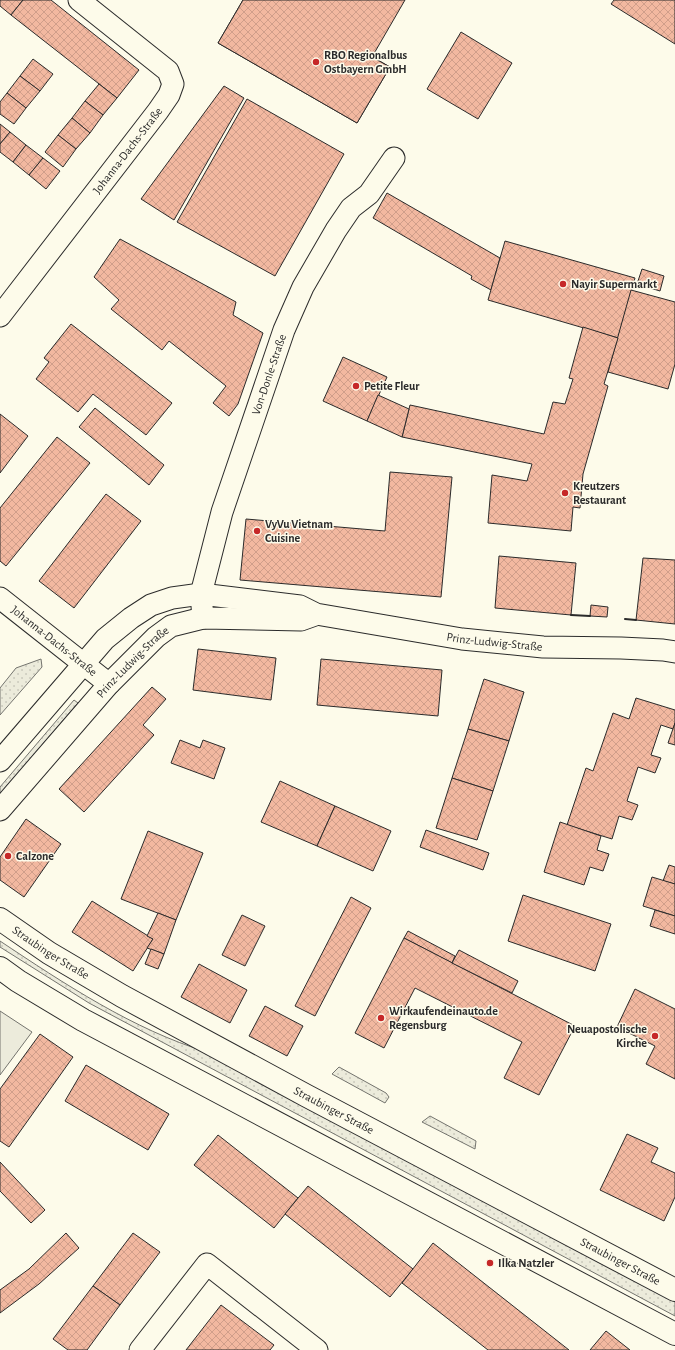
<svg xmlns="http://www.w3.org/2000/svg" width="675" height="1350" viewBox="0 0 675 1350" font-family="'Alegreya Sans',sans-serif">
  <defs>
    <pattern id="grass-dots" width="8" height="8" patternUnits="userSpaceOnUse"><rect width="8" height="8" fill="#ecebdb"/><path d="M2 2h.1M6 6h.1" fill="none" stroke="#cbcabc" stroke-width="1.8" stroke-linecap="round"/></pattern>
    <pattern id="building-cross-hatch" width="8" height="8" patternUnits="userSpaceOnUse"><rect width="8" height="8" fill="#f2b8a0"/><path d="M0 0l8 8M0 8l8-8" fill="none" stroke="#d09e8a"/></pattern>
  </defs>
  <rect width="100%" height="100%" fill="#fdfbea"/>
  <g fill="url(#grass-dots)" stroke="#74746e">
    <path d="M41,659L42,667L0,715V688L16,668Z"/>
    <path d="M74,700L78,703L0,794V787Z"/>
    <path d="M0,941C63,983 134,1030 207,1052L675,1302V1316L89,1003L0,947Z"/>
    <path d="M339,1067L386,1093L389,1097L385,1103L332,1074Z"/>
    <path d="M430,1116L476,1141L475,1149L422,1122Z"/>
  </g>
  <path fill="#ecebdb" stroke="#74746e" d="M0,1011L32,1032L0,1075Z"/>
  <g fill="url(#building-cross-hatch)" stroke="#2b2b2b">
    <path d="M0,0H23L11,15L0,6Z"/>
    <path d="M23,0H51L139,70L117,98L11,15Z"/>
    <path d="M243,0H273L390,67L357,123L218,43Z"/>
    <path d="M243,0H405L372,57L390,67L357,123L218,43Z"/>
    <path d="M614,0H675V44L611,4Z"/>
    <path d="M461,32L512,63L478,119L427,89Z"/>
    <path d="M33,59L53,74L40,91L20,76Z"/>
    <path d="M20,76L40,91L26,108L7,93Z"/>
    <path d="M99,84L117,98L103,115L85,101Z"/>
    <path d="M224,86L244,98L174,220L141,199Z"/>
    <path d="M7,93L26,108L14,124L0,114V102Z"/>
    <path d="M247,99L344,154L275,276L177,222Z"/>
    <path d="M85,101L103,115L90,133L72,118Z"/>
    <path d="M72,118L90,133L76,149L58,135Z"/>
    <path d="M0,124L10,132L0,144Z"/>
    <path d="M10,132L26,145L13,162L0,152V144Z"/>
    <path d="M58,135L76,149L63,167L45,152Z"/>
    <path d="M26,145L43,158L29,175L13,162Z"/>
    <path d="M43,158L60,171L46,189L29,175Z"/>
    <path d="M387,193L500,258L491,290L471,279L472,276L373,218Z"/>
    <path d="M120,239L236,302L233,315L263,333L238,404L229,416L213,403L226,386L169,341L162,350L111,309L119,300L94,277Z"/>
    <path d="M505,241L635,278L618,338L488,300Z"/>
    <path d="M642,269L664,276L660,291L637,284Z"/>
    <path d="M631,290L675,302V364L668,389L608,372Z"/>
    <path d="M71,324L172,403L146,435L93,394L78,412L36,379L49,362L44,358Z"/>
    <path d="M583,327L618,338L604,384L608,386L583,474L580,508L573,507L571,531L488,523L492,475L527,481L532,464L402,437L410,405L544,434L553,402L565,404L573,379L569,378Z"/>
    <path d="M343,357L387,377L367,421L323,401Z"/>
    <path d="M378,395L409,409L402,437L367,421Z"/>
    <path d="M95,408L164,465L149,485L79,427Z"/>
    <path d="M0,414L28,436L0,473Z"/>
    <path d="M57,437L90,463L6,566L0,561V508Z"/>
    <path d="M390,472L452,477L441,597L240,580L246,519L385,531Z"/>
    <path d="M106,494L141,521L74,608L39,581Z"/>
    <path d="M499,556L576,563L571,615L495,608Z"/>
    <path d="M643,558L675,560V624L636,620Z"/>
    <path d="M591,605L608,607L607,617L590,616Z"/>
    <path d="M198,649L276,658L271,700L193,690Z"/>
    <path d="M321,659L442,670L438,716L317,705Z"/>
    <path d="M484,679L524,692L509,741L468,729Z"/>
    <path d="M152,687L166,699L143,725L154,735L84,812L59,789Z"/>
    <path d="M636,698L675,710V723L673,729L661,725L651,755L661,758L655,773L638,767L627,801L638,805L632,820L619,816L612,839L567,825L586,768L593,771L613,713L629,719Z"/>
    <path d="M675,723V745L668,743Z"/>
    <path d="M468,729L509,741L493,791L452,778Z"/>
    <path d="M180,740L200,748L203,740L225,748L214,779L171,763Z"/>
    <path d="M452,778L493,791L477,840L436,828Z"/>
    <path d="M280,781L335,806L317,846L261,822Z"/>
    <path d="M335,806L391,831L373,871L317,846Z"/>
    <path d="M26,819L61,844L24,897L0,880V857Z"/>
    <path d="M560,822L601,836L597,850L609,854L603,871L590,867L584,885L544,872Z"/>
    <path d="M426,830L489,853L483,870L420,847Z"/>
    <path d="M148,831L203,853L176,920L121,899Z"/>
    <path d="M669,865L675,867V884L663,881Z"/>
    <path d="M652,877L675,884V916L643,906Z"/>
    <path d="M523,895L611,924L595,971L508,941Z"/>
    <path d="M351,897L371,908L315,1016L295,1006Z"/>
    <path d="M92,901L153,939L133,971L72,932Z"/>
    <path d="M655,910L675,916V934L650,926Z"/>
    <path d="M158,913L176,920L164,954L147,948L153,939L147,936Z"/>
    <path d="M242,915L265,926L245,966L222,955Z"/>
    <path d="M408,931L455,956L452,963L404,938Z"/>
    <path d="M404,938L575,1026L539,1095L504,1078L522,1042L415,988L384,1048L355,1033Z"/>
    <path d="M151,949L164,954L158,969L145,964Z"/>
    <path d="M459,950L518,981L512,993L452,963Z"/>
    <path d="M199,964L247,990L230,1023L181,997Z"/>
    <path d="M635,989L675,1009V1079L646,1064L655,1046L617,1027Z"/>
    <path d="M265,1006L303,1026L287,1056L249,1036Z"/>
    <path d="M40,1034L73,1057L9,1147L0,1141V1089Z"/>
    <path d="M86,1065L169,1114L148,1150L65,1101Z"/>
    <path d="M627,1134L658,1148L651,1162L675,1173V1197L664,1221L600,1190Z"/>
    <path d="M218,1135L298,1198L274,1228L194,1165Z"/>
    <path d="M0,1162L45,1210L31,1223L0,1191Z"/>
    <path d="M308,1186L413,1269L390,1297L285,1214Z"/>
    <path d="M66,1233L79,1248L39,1284L0,1313V1290L29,1269Z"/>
    <path d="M133,1233L160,1252L120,1305L93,1286Z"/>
    <path d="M433,1243L569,1350H488L402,1283Z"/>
    <path d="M93,1286L120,1305L87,1350H68L53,1339Z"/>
    <path d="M221,1305L274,1345L270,1350H186Z"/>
    <path d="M606,1331L630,1350H590Z"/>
  </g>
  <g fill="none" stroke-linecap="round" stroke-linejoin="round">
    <defs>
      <g id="street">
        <path id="s1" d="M0,316L158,111L169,95L173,84L168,71L79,0"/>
        <path id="s2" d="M0,598L109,684"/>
        <path id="s3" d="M203,618L201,594L222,512L284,330L303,287L336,230L351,208L369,194L394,158"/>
        <path id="s4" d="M0,761L105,639L131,618L151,605L172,598L201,594L300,606L316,614L462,639L543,647L621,648L663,650L675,652"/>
        <path id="s5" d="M0,810L109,684L156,637L171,626L203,618L301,620L315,615"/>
        <path d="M140,1350L207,1264L317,1350"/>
      </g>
      <g id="secondary">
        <path id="s6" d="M0,919L49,953L122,996L307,1096L675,1290"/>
        <path d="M0,968L18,981L83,1020L675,1334"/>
      </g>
    </defs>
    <use href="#street" stroke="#2b2b2b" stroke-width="23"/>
    <use href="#secondary" stroke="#2b2b2b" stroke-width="24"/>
    <use href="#street" stroke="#fdfbea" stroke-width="21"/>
    <use href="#secondary" stroke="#fdfbea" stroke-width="22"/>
    <g stroke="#2b2b2b" stroke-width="2">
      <path d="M571,615L590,616"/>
      <path d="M625,619L636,620"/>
    </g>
  </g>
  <g fill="#c62828" stroke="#fdfbea" stroke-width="1.5">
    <circle cx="316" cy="62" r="4"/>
    <circle cx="563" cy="284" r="4"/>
    <circle cx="356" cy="386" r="4"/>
    <circle cx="565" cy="493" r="4"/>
    <circle cx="257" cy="531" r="4"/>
    <circle cx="8" cy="856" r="4"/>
    <circle cx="381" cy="1018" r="4"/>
    <circle cx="655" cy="1036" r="4"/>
    <circle cx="490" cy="1263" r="4"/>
  </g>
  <g text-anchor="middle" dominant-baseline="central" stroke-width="3" stroke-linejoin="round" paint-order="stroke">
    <g font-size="12" font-weight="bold" fill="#2b2b2b" stroke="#fdfbea" text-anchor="start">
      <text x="324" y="55">RBO Regionalbus<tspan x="324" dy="14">Ostbayern GmbH</tspan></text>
      <text x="571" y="284">Nayir Supermarkt</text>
      <text x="364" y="386">Petite Fleur</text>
      <text x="573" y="486">Kreutzers<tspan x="573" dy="14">Restaurant</tspan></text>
      <text x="265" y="524">VyVu Vietnam<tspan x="265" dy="14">Cuisine</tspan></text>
      <text x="16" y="856">Calzone</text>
      <text x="389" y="1011">Wirkaufendeinauto.de<tspan x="389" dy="14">Regensburg</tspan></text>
      <text x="647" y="1029" text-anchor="end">Neuapostolische<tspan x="647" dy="14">Kirche</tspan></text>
      <text x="498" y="1263">Ilka Natzler</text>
    </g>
    <g font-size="12" fill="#2b2b2b" stroke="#fdfbea">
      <text stroke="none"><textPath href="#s1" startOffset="209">Johanna-Dachs-Straße</textPath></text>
      <text stroke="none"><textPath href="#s3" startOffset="254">Von-Donle-Straße</textPath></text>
      <text stroke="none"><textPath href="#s2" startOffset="69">Johanna-Dachs-Straße</textPath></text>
      <text stroke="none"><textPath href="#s4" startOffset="568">Prinz-Ludwig-Straße</textPath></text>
      <text stroke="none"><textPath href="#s5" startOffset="199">Prinz-Ludwig-Straße</textPath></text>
      <text stroke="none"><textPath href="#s6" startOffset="61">Straubinger Straße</textPath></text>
      <text stroke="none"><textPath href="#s6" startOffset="385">Straubinger Straße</textPath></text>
      <text stroke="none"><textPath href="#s6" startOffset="709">Straubinger Straße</textPath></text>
    </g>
  </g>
</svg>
